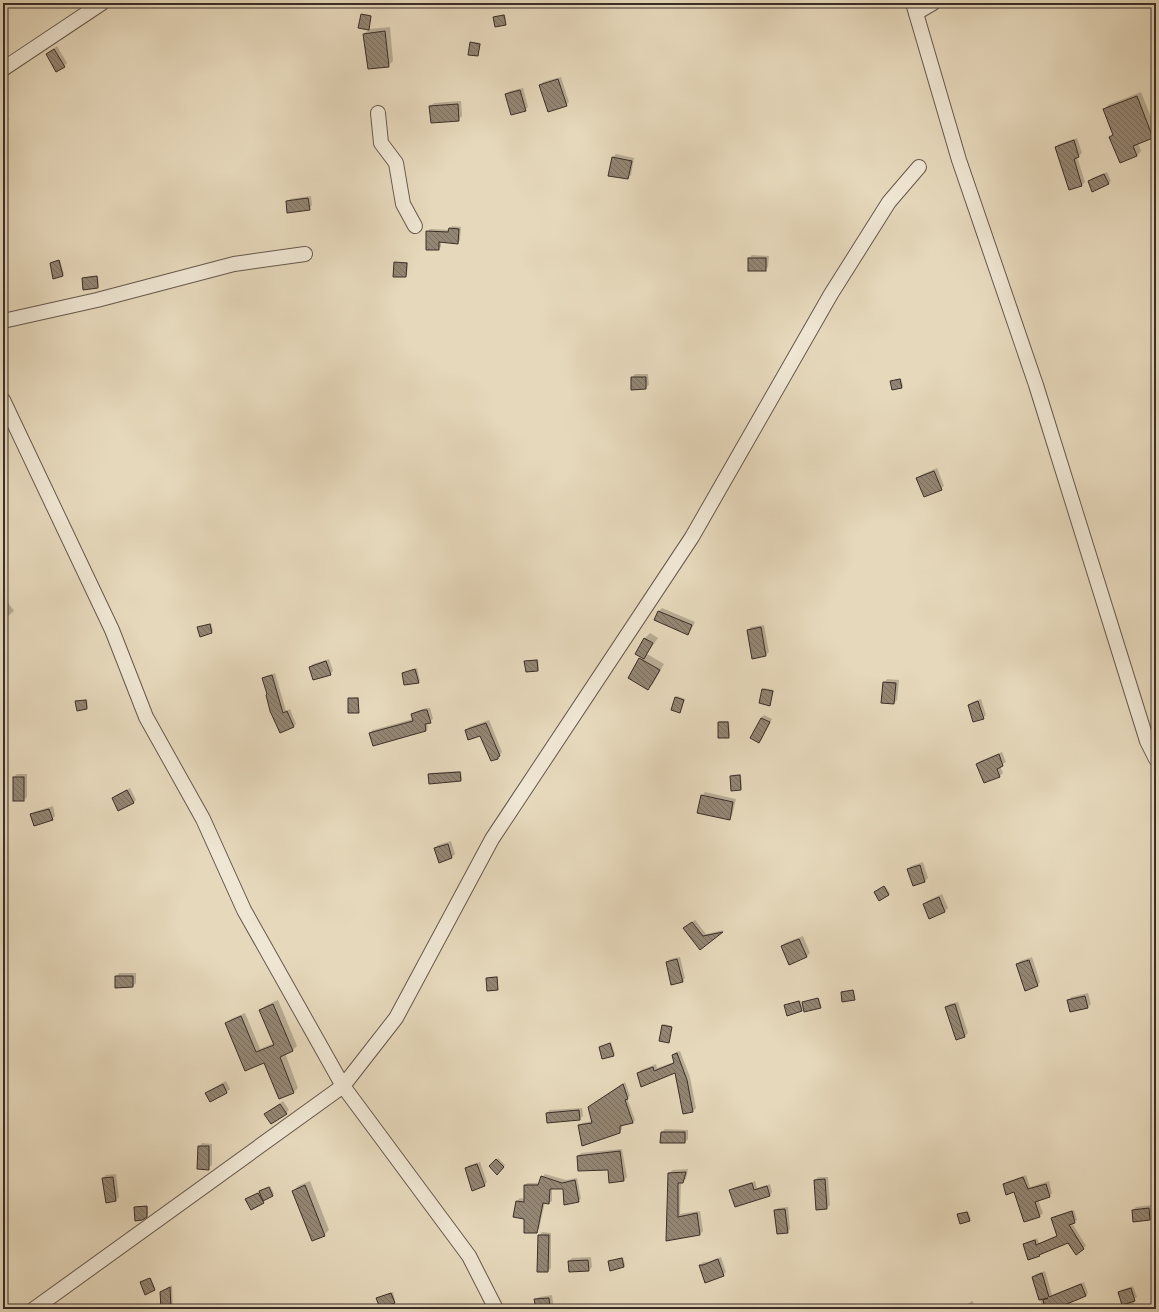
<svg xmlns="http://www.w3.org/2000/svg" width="1159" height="1312" viewBox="0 0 1159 1312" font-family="Vollkorn,serif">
  <defs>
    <pattern id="building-back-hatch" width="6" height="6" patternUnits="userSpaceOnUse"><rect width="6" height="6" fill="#948674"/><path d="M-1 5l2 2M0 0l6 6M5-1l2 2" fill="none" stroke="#7a6e5f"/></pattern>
  </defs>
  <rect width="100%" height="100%" fill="#e6d8bb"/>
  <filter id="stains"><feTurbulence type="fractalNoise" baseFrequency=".005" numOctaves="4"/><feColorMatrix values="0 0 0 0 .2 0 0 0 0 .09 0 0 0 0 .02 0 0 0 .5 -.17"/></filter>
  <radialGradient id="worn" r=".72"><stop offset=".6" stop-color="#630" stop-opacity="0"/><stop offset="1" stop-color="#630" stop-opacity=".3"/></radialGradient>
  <g fill="#0003">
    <path d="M363,14L371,15L369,29L359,27Z"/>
    <path d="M505,14L506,22L505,24L494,17Z"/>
    <path d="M390,27L393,61L388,66L364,34L369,29Z"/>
    <path d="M472,42L481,43L478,55L471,43Z"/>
    <path d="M57,46L67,63L64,66L47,54Z"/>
    <path d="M561,77L569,102L566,105L540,85L543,82Z"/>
    <path d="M523,88L528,107L525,110L506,94L510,91Z"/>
    <path d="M1141,92L1156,130V134L1153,137L1138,143L1141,151L1137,156L1110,137L1113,134L1104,110L1108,105Z"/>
    <path d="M461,101L462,116L458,120L430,106L434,103Z"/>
    <path d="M3,113L9,119L3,125Z"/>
    <path d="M1077,138L1082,153L1077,157L1085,182L1082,185L1070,189L1056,147L1059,144Z"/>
    <path d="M616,154L634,158L631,175L628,178L613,157Z"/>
    <path d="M1107,172L1111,181L1108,184L1089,181L1092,178Z"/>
    <path d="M311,196L312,205L309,209L287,202L290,199Z"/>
    <path d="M452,226L461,227L460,240L458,243L441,241V247L438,249L427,232L430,229L450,230Z"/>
    <path d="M752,255L769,256L768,267L765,270L749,258Z"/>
    <path d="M60,260L64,274L63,275L51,263Z"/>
    <path d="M396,262H408L407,275L406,276L395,263Z"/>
    <path d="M98,276L99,286L98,287L83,278L84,277Z"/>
    <path d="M635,374H648L649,385L645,388L632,378Z"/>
    <path d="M901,378L903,386L901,387L891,381Z"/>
    <path d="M1156,407V420L1153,419L1154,408Z"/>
    <path d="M937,468L944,486L941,489L918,478L921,475Z"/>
    <path d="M3,596L14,611L3,620Z"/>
    <path d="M662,608L695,622L691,630L688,633L655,620L659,611Z"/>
    <path d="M211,623L213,631L201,636L198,628Z"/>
    <path d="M764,625L769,652L766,655L753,658L748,630L751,627Z"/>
    <path d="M650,633L658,638L647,654L664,664L653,684L648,689L629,678L642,657L636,654L645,638Z"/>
    <path d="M329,659L333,671L330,674L310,667L313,664Z"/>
    <path d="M538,659L539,669L538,670L525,662Z"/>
    <path d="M417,668L420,681L404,684L403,673Z"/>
    <path d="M275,673L286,711L290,709L296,724L293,727L268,694L263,678L266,676Z"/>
    <path d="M887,679L899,680L897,700L894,703L884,683Z"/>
    <path d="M764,688L774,690L770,704L763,689Z"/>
    <path d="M677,696L685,699L680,712L676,697Z"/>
    <path d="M359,697V710L358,712L349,699L350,698Z"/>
    <path d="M87,699L88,707L87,708L76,702Z"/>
    <path d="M981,699L986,715L983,718L969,705L972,702Z"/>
    <path d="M426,708H430L433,719L427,723L428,728L426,730L370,733L373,730L413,719L412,714L415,712Z"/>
    <path d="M764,715L772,719L762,739L759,742L761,718Z"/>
    <path d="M489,720L502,752L498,758L480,734L466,730L469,727Z"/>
    <path d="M720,721H729L730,736L728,737L719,722Z"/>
    <path d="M1002,752L1006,762L1000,766L1003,773L1000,776L984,782L977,764L980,761Z"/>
    <path d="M461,771L462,779L461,780L429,775L430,773Z"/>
    <path d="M17,774H27V797L24,800L14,777Z"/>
    <path d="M741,774L742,788L740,789L731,776L732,775Z"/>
    <path d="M130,788L136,800L133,803L113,798L116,795Z"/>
    <path d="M705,792L736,799L732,816L729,819L702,796Z"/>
    <path d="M53,806L55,816L52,819L31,815L34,812Z"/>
    <path d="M451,841L455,854L452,857L435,848L438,845Z"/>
    <path d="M923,862L928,878L925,881L908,869L911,866Z"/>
    <path d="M885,886L890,893L880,900L877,891Z"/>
    <path d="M942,894L948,908L945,911L930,917L924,904L927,901Z"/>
    <path d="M695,920L706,934L724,930L700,949L688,925Z"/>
    <path d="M803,936L810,953L807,956L782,946L785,943Z"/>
    <path d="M680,957L685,978L682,982L667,962L670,959Z"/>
    <path d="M1032,957L1040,982L1037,986L1017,965L1020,961Z"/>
    <path d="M119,973H136V983L133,986L116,977Z"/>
    <path d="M498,976V988L497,989L488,978L489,977Z"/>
    <path d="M854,990L855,998L854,999L842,992Z"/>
    <path d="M1088,993L1091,1004L1088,1007L1068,1001L1071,997Z"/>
    <path d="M819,998L821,1006L820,1007L803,1002Z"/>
    <path d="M278,1000L297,1046L293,1050L285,1053L298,1088L294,1092L226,1023L231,1019L245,1013L260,1049L274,1043L261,1010L265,1006Z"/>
    <path d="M800,1000L803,1009L801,1010L785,1006Z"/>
    <path d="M958,1002L968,1033L965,1036L956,1039L946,1007L949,1004Z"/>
    <path d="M664,1024L672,1026L668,1042L663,1026Z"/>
    <path d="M611,1042L615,1054L613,1055L600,1047Z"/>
    <path d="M680,1051L690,1077L696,1108L693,1111L684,1113L676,1072L638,1074L641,1070L656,1064L657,1068L674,1062L673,1055L676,1052Z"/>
    <path d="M226,1081L230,1089L227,1092L210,1101L206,1093L210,1090Z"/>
    <path d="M625,1082L630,1096L627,1098L635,1120L633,1123L622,1125V1129L620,1132L579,1125L582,1123L593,1121L592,1105Z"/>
    <path d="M283,1101L289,1110L286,1113L265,1114Z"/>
    <path d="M582,1108L583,1116L579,1119L547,1113L550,1110Z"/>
    <path d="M665,1129L688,1130V1139L685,1142L662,1132Z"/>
    <path d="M202,1143L212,1144V1165L208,1168L199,1147Z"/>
    <path d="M622,1149L627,1177L624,1180L609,1169L578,1156L581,1153Z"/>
    <path d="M498,1158L505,1165L497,1173L490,1166Z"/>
    <path d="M480,1162L487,1182L484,1186L466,1168L469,1165Z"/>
    <path d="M688,1169L686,1179L681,1182L680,1214L700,1211L703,1231L700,1234L667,1240L669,1173L673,1170Z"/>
    <path d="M116,1174L119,1197L116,1200L106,1201L103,1178L106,1175Z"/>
    <path d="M545,1174L566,1180L577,1178L581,1199L578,1201L564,1188H552V1201L549,1203L545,1202L539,1229L536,1232L525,1219L517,1201L520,1198L525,1199V1186L527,1183H540L542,1177Z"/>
    <path d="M1026,1175L1030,1187L1049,1181L1052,1193L1050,1196L1038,1200L1043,1213L1040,1216L1025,1221L1015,1191L1004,1185L1007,1182Z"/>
    <path d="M818,1177H828L830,1205L827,1208L817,1209L815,1180Z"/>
    <path d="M310,1181L329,1230L324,1235L293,1191L298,1186Z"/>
    <path d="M755,1181L757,1188L770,1184L772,1192L770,1195L736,1206L731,1190L733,1188Z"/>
    <path d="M270,1186L274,1194L263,1199L264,1201L263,1203L248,1198Z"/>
    <path d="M1152,1205L1153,1216L1150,1219L1133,1210L1136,1207Z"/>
    <path d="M136,1206H148V1214L147,1216L135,1208Z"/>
    <path d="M788,1207L790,1229L787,1232L775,1211L778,1208Z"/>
    <path d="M1074,1210L1077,1220L1072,1223L1086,1246L1076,1253L1069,1242L1042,1253L1039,1255L1029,1259L1024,1244L1027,1242L1037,1238L1039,1243L1058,1236L1052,1218L1055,1216Z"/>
    <path d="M968,1211L971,1219L969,1220L958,1215Z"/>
    <path d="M1155,1216H1156V1227H1155L1154,1218Z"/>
    <path d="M542,1232L551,1233V1268L548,1271L539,1236Z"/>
    <path d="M591,1257L592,1267L589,1270L569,1261L572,1258Z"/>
    <path d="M623,1257L625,1265L624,1266L609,1262Z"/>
    <path d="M721,1257L726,1272L723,1275L700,1265L703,1262H707Z"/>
    <path d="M1045,1271L1052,1295L1084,1282L1088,1293L1086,1296L1057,1307V1309H1043L1033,1277L1036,1274Z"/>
    <path d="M151,1278L155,1288L154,1289L142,1281Z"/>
    <path d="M172,1285L173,1309H162L161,1292Z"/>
    <path d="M1133,1286L1137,1297L1133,1300L1136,1309H1124L1119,1292L1121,1290Z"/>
    <path d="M393,1292L395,1301L394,1302L379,1297Z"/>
    <path d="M552,1295L554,1309H537L535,1300L539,1297Z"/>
    <path d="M972,1301L978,1309H962L965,1306Z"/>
  </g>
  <g fill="url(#building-back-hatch)" stroke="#3b2e28">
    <path d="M361,14L371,16L369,30L358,28Z"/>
    <path d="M504,15L506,25L495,27L493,17Z"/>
    <path d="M385,31L389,67L368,69L363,34Z"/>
    <path d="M470,42L480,44L478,56L468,55Z"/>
    <path d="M54,49L65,67L56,72L46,54Z"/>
    <path d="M558,79L567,106L548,112L539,85Z"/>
    <path d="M520,90L526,111L511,115L505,94Z"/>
    <path d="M1137,96L1153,138L1133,146L1137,156L1120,163L1109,137L1113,135L1103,109Z"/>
    <path d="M458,104L459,121L431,123L429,106Z"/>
    <path d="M1074,140L1079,157L1074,159L1082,186L1069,190L1055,147Z"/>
    <path d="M612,157L632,161L628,179L608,176Z"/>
    <path d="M1104,174L1109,184L1092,192L1088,181Z"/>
    <path d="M308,198L310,210L287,213L286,201Z"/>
    <path d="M449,228L459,229L458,244L439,242V250H426V231L448,232Z"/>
    <rect x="748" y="258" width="18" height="13"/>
    <path d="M59,260L63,276L53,279L50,263Z"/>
    <path d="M394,262L407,263L406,277H393Z"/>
    <path d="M97,276L98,288L83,290L82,278Z"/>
    <path d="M631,377H646V389L631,390Z"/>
    <path d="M900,379L902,388L892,390L890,381Z"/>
    <path d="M934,471L942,490L924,497L916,478Z"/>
    <path d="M658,611L692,625L688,635L654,620Z"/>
    <path d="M210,624L212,633L200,637L197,627Z"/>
    <path d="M761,627L766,656L752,659L747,630Z"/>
    <path d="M644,638L653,643L644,659L635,654Z"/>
    <path d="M639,658L660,670L648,690L628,678Z"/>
    <path d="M537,660L538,671L526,672L524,661Z"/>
    <path d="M326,661L331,675L313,680L309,667Z"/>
    <path d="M415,669L419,683L404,685L402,673Z"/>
    <path d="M272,675L283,713L287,711L294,727L280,733L270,711L266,695L267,694L262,678Z"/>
    <path d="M883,682L896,683L894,704L881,703Z"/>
    <path d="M762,689L773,691L770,706L759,703Z"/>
    <path d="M675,697L684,700L680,713L671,710Z"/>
    <path d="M348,698H358L359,713H348Z"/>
    <path d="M86,700L87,709L77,711L75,701Z"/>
    <path d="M978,701L984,719L973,722L968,705Z"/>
    <path d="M423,710H427L431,723L425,724L426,731L373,746L369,733L413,721L411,714Z"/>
    <path d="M761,718L770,722L759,743L750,738Z"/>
    <path d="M718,722H728L729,738H718Z"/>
    <path d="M486,723L500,756L498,757V759L491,761L480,736L468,740L465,730Z"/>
    <path d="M999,754L1003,766L997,769L1000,777L984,783L976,764Z"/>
    <path d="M460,772L461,781L429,784L428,774Z"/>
    <path d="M740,775L741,790L731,791L730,776Z"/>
    <rect x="13" y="777" width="11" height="24"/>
    <path d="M127,790L134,803L118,811L112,798Z"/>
    <path d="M701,795L733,802L730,820L697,813Z"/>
    <path d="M49,809L53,820L34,826L30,814Z"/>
    <path d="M448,844L452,858L439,863L434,848Z"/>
    <path d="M920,865L925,882L913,886L907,869Z"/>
    <path d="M884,886L889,895L879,901L874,892Z"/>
    <path d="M939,897L945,912L929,919L923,904Z"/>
    <path d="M692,922L703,936L723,932L700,950L683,928Z"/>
    <path d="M799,939L807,957L789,965L781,946Z"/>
    <path d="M677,959L683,982L671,985L666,962Z"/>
    <path d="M1029,960L1038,986L1025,991L1016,964Z"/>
    <path d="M115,976H133V987L115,988Z"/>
    <path d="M497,977L498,990L487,991L486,978Z"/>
    <path d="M853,990L855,1000L842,1002L841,992Z"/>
    <path d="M1085,996L1088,1008L1070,1012L1067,1000Z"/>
    <path d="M818,998L821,1008L804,1012L802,1002Z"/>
    <path d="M799,1001L802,1011L787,1016L784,1005Z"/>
    <path d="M273,1004L293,1051L280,1057L294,1093L279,1099L264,1063L245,1071L225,1023L241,1016L256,1052L274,1045L259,1010Z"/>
    <path d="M955,1004L965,1037L956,1040L945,1007Z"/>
    <path d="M662,1025L672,1027L669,1043L659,1041Z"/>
    <path d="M610,1043L614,1056L602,1059L599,1047Z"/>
    <path d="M677,1053L687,1080L693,1112L683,1114L675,1073L641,1087L637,1073L653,1067L654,1071L674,1063L672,1055Z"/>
    <path d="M223,1084L227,1093L210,1102L205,1093Z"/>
    <path d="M623,1084L628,1099L625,1100L633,1123L620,1126V1133L582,1146L578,1125L592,1123L588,1107Z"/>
    <path d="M280,1104L287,1114L271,1124L264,1114Z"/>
    <path d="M579,1110L580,1120L547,1123L546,1113Z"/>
    <path d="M661,1132H685V1143H660Z"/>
    <path d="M198,1146H209V1170L197,1169Z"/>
    <path d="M620,1151L624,1181L609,1183L608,1170L578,1171L577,1156Z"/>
    <path d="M496,1159L504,1167L497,1175L489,1166Z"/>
    <path d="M477,1164L485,1186L472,1191L465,1168Z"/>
    <path d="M686,1172L683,1183H678V1217L697,1213L700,1235L666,1241L668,1173Z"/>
    <path d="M541,1176L562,1183L575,1180L579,1202L564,1205L563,1189H550L549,1204L543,1203L537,1233H524V1219L513,1217L516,1201L524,1202V1185H538Z"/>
    <path d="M113,1177L116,1201L106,1203L102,1178Z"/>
    <path d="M1023,1177L1028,1189L1046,1184L1050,1197L1035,1202L1040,1217L1024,1222L1014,1192L1006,1195L1003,1184Z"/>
    <path d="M825,1179L827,1209L816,1210L814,1180Z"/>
    <path d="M752,1183L754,1190L767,1186L770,1196L735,1207L729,1190Z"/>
    <path d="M305,1185L325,1236L312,1241L292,1191Z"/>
    <path d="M269,1187L273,1196L263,1201L259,1191Z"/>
    <path d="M258,1193L264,1203L251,1210L245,1199Z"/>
    <path d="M147,1206V1217L142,1220L135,1221L134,1207Z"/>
    <path d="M1149,1208L1150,1220L1133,1222L1132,1210Z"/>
    <path d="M785,1209L788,1233L777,1234L774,1210Z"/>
    <path d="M1072,1211L1075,1223L1069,1225L1084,1249L1076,1255L1068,1243L1039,1255L1040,1256L1028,1260L1023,1244L1035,1240L1036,1245L1057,1236L1051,1218Z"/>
    <path d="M967,1212L970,1221L960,1224L957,1214Z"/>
    <path d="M538,1235H549L548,1272H537Z"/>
    <path d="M622,1258L624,1267L610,1271L608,1261Z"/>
    <path d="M718,1259L724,1276L705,1283L699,1265H703Z"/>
    <path d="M588,1260L589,1271L569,1272L568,1261Z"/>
    <path d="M1042,1273L1049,1297L1081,1284L1086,1296L1055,1309H1045L1043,1300L1048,1298L1039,1300L1032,1277Z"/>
    <path d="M150,1278L155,1290L145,1295L140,1282Z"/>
    <path d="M170,1287L171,1309H161L160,1292Z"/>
    <path d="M1131,1288L1135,1301L1122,1305L1118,1292Z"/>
    <path d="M391,1293L395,1303L380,1308L376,1298Z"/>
    <path d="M549,1298L550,1309H536L534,1299Z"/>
  </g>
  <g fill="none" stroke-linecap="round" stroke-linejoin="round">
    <defs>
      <g id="minor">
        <path d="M913,3L959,160L1036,385L1147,741L1156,759"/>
        <path d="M916,13L933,3"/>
        <path d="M3,69L102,3"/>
        <path d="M378,113L381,143L396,163L403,204L415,226"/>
        <path d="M3,321L97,300L234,264L305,254"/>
        <path d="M3,400L112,630L146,717L203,819L244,910L343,1086L469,1256L496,1309"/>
        <path d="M34,1309L343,1086L396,1018L492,839L692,537L831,294L889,202L919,167"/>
      </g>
    </defs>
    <use href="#minor" stroke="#66584d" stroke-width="16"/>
    <use href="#minor" stroke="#efe6d3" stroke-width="14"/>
  </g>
  <rect width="1159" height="1312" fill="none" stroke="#e6d8bb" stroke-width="16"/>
  <rect x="4" y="4" width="1151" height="1304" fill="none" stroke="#3b2e28" stroke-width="2"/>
  <rect x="8" y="8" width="1143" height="1296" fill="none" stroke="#3b2e28"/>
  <rect width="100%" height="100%" filter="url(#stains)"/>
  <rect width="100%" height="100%" fill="url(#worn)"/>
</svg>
